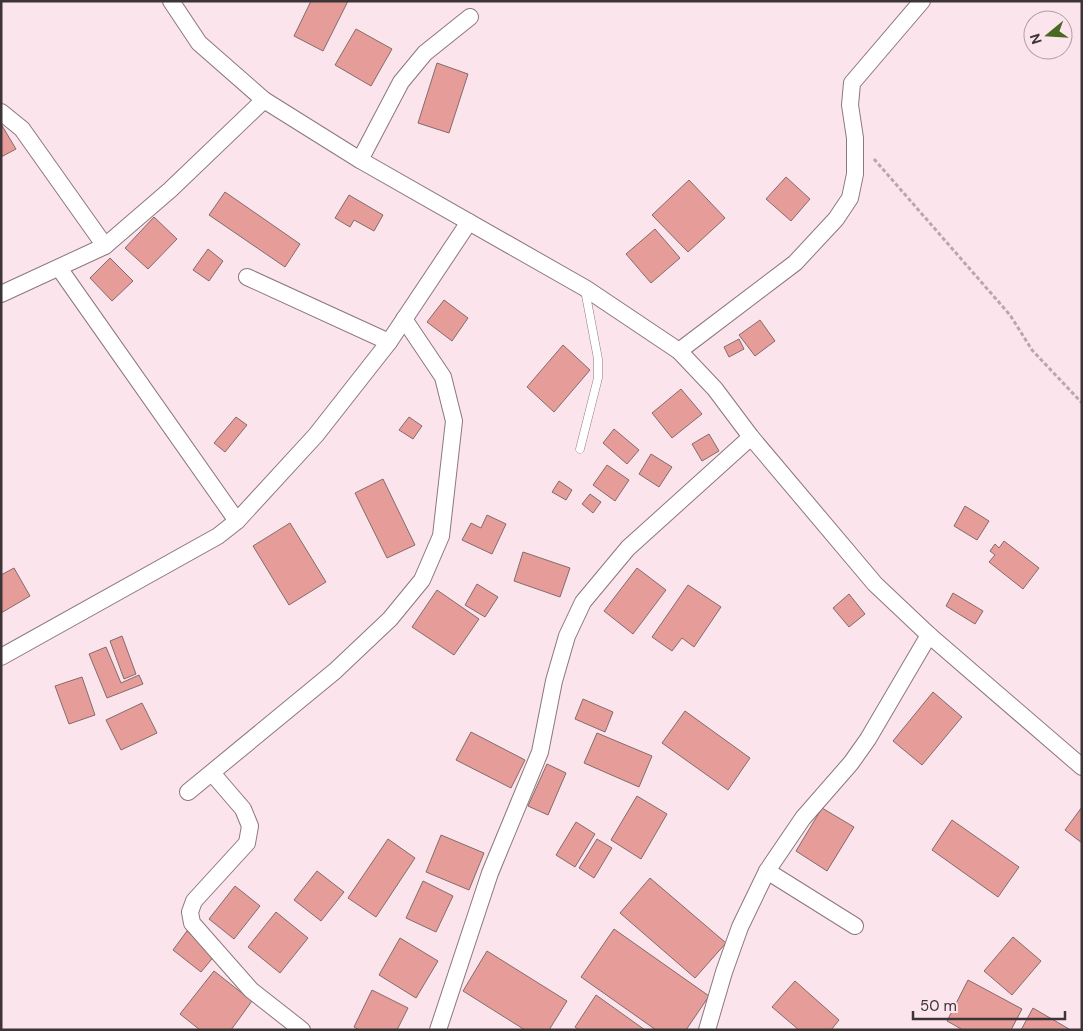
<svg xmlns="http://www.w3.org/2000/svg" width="1083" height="1031" viewBox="0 0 1083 1031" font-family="'DM Sans',sans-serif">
  <rect width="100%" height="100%" fill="#fce4ed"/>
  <g fill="#e69c99" stroke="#826c6b">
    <path d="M311,1H348L323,51L294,36Z"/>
    <path d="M356,29L392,49L371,86L335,65Z"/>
    <path d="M437,63L468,74L449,133L418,123Z"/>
    <path d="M1,124L16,149L1,157Z"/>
    <path d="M786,177L810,199L791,221L766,199Z"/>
    <path d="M689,180L725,218L688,252L652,215Z"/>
    <path d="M225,192L300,244L285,267L209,215Z"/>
    <path d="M349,195L383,215L374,231L354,220L350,227L335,218Z"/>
    <path d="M154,217L177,239L148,269L125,248Z"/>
    <path d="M655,229L680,258L651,283L626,254Z"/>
    <path d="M208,249L223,261L209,281L193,270Z"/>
    <path d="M110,258L133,281L112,301L90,278Z"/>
    <path d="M444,300L468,318L452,341L427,322Z"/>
    <path d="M760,320L775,341L755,356L739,335Z"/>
    <path d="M739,339L744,349L729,357L724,347Z"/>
    <path d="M563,345L590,370L554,412L527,387Z"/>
    <path d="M681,389L702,414L672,438L652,413Z"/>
    <path d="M236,417L247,425L225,452L214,443Z"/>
    <path d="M409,417L422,426L413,439L399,430Z"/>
    <path d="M614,429L639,450L627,464L603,443Z"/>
    <path d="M709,434L719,451L702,461L692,444Z"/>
    <path d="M651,454L672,467L659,487L639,474Z"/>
    <path d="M607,465L629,480L615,501L593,485Z"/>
    <path d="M383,479L415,545L387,558L355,493Z"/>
    <path d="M559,481L572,490L566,500L552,492Z"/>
    <path d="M590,494L601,502L593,513L582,504Z"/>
    <path d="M965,506L989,521L977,540L954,526Z"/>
    <path d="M487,515L506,524L492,554L462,540L471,523L481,528Z"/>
    <path d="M290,523L326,582L289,605L253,546Z"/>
    <path d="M1004,541L1039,568L1023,589L989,562L995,555L990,551L995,544L999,548Z"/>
    <path d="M523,552L570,568L560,597L514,581Z"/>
    <path d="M14,568L30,596L1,613V575Z"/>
    <path d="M637,568L666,590L633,634L604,611Z"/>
    <path d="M477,584L498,597L485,617L465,605Z"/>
    <path d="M688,585L721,607L694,647L682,638L672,651L652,637Z"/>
    <path d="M437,590L479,619L454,655L412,627Z"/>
    <path d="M953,593L983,611L975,624L946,606Z"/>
    <path d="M849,594L865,614L849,627L833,608Z"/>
    <path d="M122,636L136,674L124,679L110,641Z"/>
    <path d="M106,647L121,683L139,675L143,684L107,698L89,654Z"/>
    <path d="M82,677L95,715L69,724L55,686Z"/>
    <path d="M933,692L962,717L922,765L893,741Z"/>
    <path d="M583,699L613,712L605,732L575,719Z"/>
    <path d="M142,703L157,733L121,750L106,720Z"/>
    <path d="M685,711L750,758L728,790L662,743Z"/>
    <path d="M471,732L525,760L511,788L456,760Z"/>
    <path d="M597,733L652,756L639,787L584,763Z"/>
    <path d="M547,764L566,773L548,815L528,806Z"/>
    <path d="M637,796L667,814L641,859L611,840Z"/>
    <path d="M1082,807V843L1065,830Z"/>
    <path d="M822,808L854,827L827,871L796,851Z"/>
    <path d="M952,820L1019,867L998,897L932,850Z"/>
    <path d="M576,822L595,834L575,867L556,855Z"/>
    <path d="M441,835L484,853L469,890L426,872Z"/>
    <path d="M388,839L415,858L376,917L348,898Z"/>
    <path d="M597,839L612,848L594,878L579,868Z"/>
    <path d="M317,871L344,892L321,921L294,900Z"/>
    <path d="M650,878L726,943L695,978L620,913Z"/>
    <path d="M423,881L453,896L436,932L406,918Z"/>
    <path d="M235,886L260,906L234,939L209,919Z"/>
    <path d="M276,912L308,938L280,973L248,947Z"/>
    <path d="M614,929L709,996L686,1030H656L581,977Z"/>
    <path d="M187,931L216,954L201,972L173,950Z"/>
    <path d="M1013,937L1041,961L1012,995L984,971Z"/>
    <path d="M400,938L438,961L416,998L379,975Z"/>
    <path d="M487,951L567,1001L549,1030H525L463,991Z"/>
    <path d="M214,971L252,1001L231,1030H200L180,1014Z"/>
    <path d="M968,980L1022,1009L1011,1030H963L947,1021Z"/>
    <path d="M795,981L839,1020L831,1030H799L772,1007Z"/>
    <path d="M372,990L408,1008L397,1030H359L354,1027Z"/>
    <path d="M596,995L645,1030H579L575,1027Z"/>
    <path d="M1033,1008L1069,1029L1068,1030H1021Z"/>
  </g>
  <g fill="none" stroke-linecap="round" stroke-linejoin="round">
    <defs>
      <path id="lane" d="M580,449L598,378V359L585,290"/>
      <g id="street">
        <path d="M171,1L199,43L264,100L360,160L585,288L679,351L715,389L751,437L875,584L929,635L1082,767"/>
        <path d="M1,112L22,129L105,246"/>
        <path d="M360,160L401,82L425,53L470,17"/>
        <path d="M59,268L237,521"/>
        <path d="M247,277L389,342"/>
        <path d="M1,294L105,246L170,190L264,100"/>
        <path d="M679,351L795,263L836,219L850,198L855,174V138L850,105L852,83L922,1"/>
        <path d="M1,657L218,536L237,521L316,435L389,342L469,222"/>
        <path d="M212,773L243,809L250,826L247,843L194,901L190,912L192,923L251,990L302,1030"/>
        <path d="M188,792L335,671L390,619L422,580L441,536L454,421L443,377L404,319"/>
        <path d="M767,871L855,926"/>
        <path d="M438,1030L490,873L540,752L554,681L567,636L583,602L628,548L751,437"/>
        <path d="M707,1030L724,972L740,927L767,871L803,818L851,763L868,739L929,635"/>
      </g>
    </defs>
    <use href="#lane" stroke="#8c777e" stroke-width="9"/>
    <use href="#street" stroke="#8c777e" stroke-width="18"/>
    <path stroke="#baa7ae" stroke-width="3" stroke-dasharray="4 2.5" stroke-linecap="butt" d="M874,159L1010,315L1032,350L1082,403"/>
    <use href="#lane" stroke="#fff" stroke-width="8"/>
    <use href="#street" stroke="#fff" stroke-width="16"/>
  </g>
  <rect width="1083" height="1031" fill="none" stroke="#3d3437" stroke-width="5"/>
  <g transform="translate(1048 35) rotate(252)"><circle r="24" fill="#fce4ed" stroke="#b09ea4"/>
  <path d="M0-4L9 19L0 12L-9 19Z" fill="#476921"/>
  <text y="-8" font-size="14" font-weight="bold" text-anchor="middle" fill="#3d3437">N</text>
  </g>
  <path d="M913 1011v8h152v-8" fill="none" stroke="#3d3437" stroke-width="2.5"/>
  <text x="920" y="1011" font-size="15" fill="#3d3437" stroke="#fce4ed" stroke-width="4" paint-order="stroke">50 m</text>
</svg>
